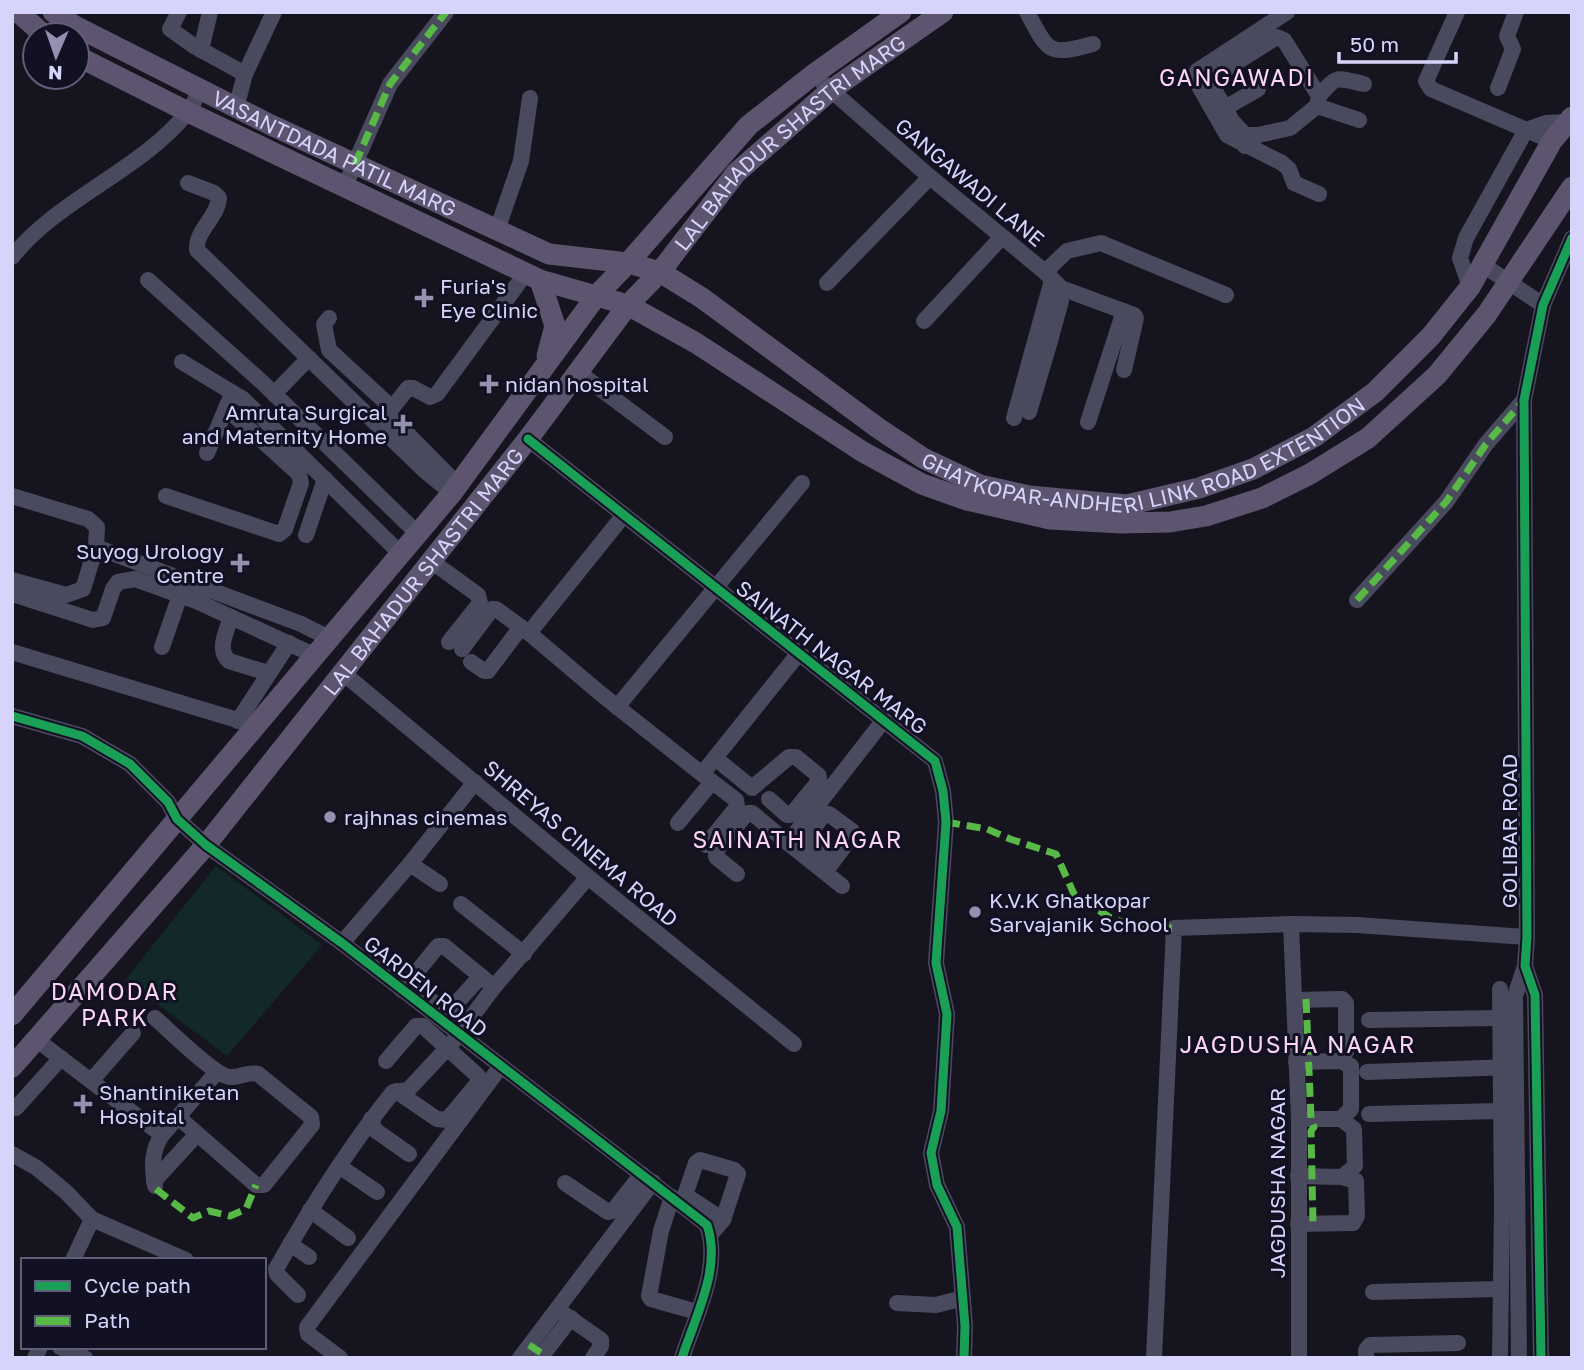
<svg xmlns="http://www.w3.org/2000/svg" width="1584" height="1370" viewBox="0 0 1584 1370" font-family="'Golos Text',sans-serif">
  <rect width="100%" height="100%" fill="#16141f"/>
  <path fill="#132929" d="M216,866L322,945L227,1056L125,980Z"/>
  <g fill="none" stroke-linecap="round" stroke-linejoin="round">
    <g stroke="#4a4a5f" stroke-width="16">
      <path d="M179,12L170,29L194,46L245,74"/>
      <path d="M1027,12C1049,53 1048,56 1093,44"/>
      <path d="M1287,12L1197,71L1195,79L1227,135L1282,163L1289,169L1294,183L1319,194"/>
      <path d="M1457,12L1426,81L1431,89L1552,141"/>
      <path d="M201,50L210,12"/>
      <path d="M823,83L930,177L1045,272L1067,251L1101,243L1226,295"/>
      <path d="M1498,88L1513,49L1507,36L1516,12"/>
      <path d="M1319,96C1338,74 1336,78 1364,84"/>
      <path d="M1317,106L1359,120"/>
      <path d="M236,108L245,74L274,12"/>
      <path d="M1225,108L1258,89"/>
      <path d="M1245,146L1258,135L1290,128L1317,106L1319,96L1284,40L1277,37L1213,77L1211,84L1232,121L1245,135H1258"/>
      <path d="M188,183L214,193L219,198C218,217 195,231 197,250L424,470L452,493"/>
      <path d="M345,186L390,84L446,12"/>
      <path d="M497,230L521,161L530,98"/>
      <path d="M12,257C59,198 140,171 187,113C193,107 196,97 200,89"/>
      <path d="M1483,265L1543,305"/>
      <path d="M1045,272L1061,288L1134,315L1136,318L1124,370"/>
      <path d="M148,280L263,383L418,534"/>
      <path d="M827,283L930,177"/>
      <path d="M1470,287L1460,258L1466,238L1526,130L1546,123L1567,122"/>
      <path d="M329,318L324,324L329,350L392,408"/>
      <path d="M924,321L1001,238"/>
      <path d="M1042,339L1050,341L1061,301"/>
      <path d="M182,362L243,399L402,555"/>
      <path d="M578,372L665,437"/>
      <path d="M274,394L309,358"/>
      <path d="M1029,412L1050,341"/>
      <path d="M1014,418L1052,280"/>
      <path d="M1088,422L1124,311"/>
      <path d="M528,439L935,761L943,791L946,822L936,963L947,1014L941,1111L931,1153L937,1185L957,1227L965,1326L964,1358"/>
      <path d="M207,453L230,399"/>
      <path d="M458,485L391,417L392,408L408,388H413L430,397L437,394L526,273"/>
      <path d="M12,496L88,519L97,527L96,547"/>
      <path d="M166,496L279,534L285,529L301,483L299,474L226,408"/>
      <path d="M624,515L529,633L601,694L702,774L799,653"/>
      <path d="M306,535L325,479"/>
      <path d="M431,561L478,595L480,603L449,642"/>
      <path d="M12,580L66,595L83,589L96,547L301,624L331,639"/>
      <path d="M12,594L93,620L103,618L113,589L118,582L135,579L196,601L316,656"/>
      <path d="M1357,600L1446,502L1486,444L1524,400"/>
      <path d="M231,617C227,631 216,649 229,661L268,673"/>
      <path d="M162,647L180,595"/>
      <path d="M462,649L492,609H496L529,633"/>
      <path d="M12,652L254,725"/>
      <path d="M471,662L484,671H488L521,627"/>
      <path d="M343,673L588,877L794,1044"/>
      <path d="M617,707L802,483"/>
      <path d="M12,716L82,736L130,764L168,802L177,819L206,845L342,943L707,1225C722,1268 695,1317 682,1358"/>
      <path d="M238,721L289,643"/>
      <path d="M715,758L752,788L789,757H796L819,776V781L791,815H787L769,799"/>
      <path d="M702,774L736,800L737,807L706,845"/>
      <path d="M678,823L712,782"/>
      <path d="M410,864L440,884"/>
      <path d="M825,872L852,836V831L829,814H824L807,837V844L832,863"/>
      <path d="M737,874L716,857V851L747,813H752L788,843"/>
      <path d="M842,886L788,843L884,720"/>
      <path d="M461,904L524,954"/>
      <path d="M1291,924L1299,1119V1358"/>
      <path d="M342,943L410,864L475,782"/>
      <path d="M1500,989L1502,1206L1500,1358"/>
      <path d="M402,990L438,946H444L494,987"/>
      <path d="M1294,1000L1342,999L1346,1003V1052L1340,1061"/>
      <path d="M432,1001L445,1011L450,1010L481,976"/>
      <path d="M155,1018C169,1030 215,1076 230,1077C240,1078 248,1071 258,1074L311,1117L312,1125L264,1185H256L178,1117"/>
      <path d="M1369,1020L1500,1018"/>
      <path d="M37,1040L162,1135L217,1072"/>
      <path d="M386,1061L416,1026H423L478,1076V1083L447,1120L437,1119L396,1091"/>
      <path d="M1296,1062L1340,1061L1351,1066V1109L1341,1119"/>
      <path d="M1367,1072L1512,1067"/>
      <path d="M91,1081L133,1033"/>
      <path d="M16,1108L61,1058"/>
      <path d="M1369,1114L1502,1111"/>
      <path d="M371,1119L375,1130L409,1154"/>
      <path d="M1299,1119H1341L1354,1129L1355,1166L1342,1177"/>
      <path d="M12,1154L37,1168L66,1192L92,1219L186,1260"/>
      <path d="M339,1166L377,1192"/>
      <path d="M154,1181L197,1134"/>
      <path d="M565,1183L608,1212L613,1211L642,1174"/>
      <path d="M155,1186C152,1168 151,1151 162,1135"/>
      <path d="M685,1195L714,1214L724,1218"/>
      <path d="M672,1197L661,1231L649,1296L651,1299L697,1312"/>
      <path d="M682,1204L696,1163L700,1160L734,1170L738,1174L723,1220L710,1235"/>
      <path d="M310,1210L348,1238"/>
      <path d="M1298,1224L1353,1223L1357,1216L1356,1181L1342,1177L1298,1176"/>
      <path d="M290,1244L309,1257"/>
      <path d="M73,1260L92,1219"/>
      <path d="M1373,1292L1501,1289"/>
      <path d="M298,1295L277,1274L276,1269C311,1207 349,1147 393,1092L408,1090L452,1043L494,987L588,877"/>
      <path d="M897,1303L936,1305L963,1298"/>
      <path d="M557,1309L601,1340V1346L593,1358"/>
      <path d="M60,1347L85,1358"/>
      <path d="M35,1358L40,1347"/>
      <path d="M340,1358L308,1334L307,1327L501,1066"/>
      <path d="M520,1358L653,1182"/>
      <path d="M540,1358L571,1318"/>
      <path d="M1154,1358L1174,928L1291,924L1357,925L1527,937"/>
      <path d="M1366,1358V1350L1370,1345L1458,1343"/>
      <path d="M1519,1358L1515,996L1525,966"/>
      <path d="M1541,1358L1535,995L1525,966L1527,937L1524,400L1543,305L1572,238"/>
    </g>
    <g stroke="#5d556f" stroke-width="21">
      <path d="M18,12L44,35"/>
      <path id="s1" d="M53,12L75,26L271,125L549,254L628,263L660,272L702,298L878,428L923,458L980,485L1029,496L1127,505L1199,488L1253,469L1314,437L1375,392L1431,336L1470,287L1552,141L1572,117"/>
      <path d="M77,56L188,112L540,280L628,305L696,343L863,452L922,484L967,500L1050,519L1121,523L1170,522L1206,516L1262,498L1310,474L1368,438L1437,375L1487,314L1572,187"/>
      <path d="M540,280L555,326L547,356"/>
      <path d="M12,1015L452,493L597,295L628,263L749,125L814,74L901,12"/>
      <path id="s2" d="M12,1067L206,845L528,439L628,305L660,272L736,173L831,90L943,12"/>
    </g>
    <g stroke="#58b947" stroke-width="7" stroke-dasharray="14 7" stroke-linecap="butt">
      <path d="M355,164L390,84L446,12"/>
      <path d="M1357,600L1446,502L1486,444L1524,400"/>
      <path d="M946,822L987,829L1010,839L1056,854L1074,894L1109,917L1140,929L1174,928"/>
      <path d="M1306,999L1311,1119L1314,1127L1311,1131L1313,1223"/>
      <path d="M156,1189L193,1218L209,1211L230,1216L246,1209L256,1185"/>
      <path d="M529,1345L543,1354"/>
    </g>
    <defs>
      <g id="cycleway">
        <path d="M528,439L935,761L943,791L946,822L936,963L947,1014L941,1111L931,1153L937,1185L957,1227L965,1326L964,1358"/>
        <path d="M12,716L82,736L130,764L168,802L177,819L206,845L342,943L707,1225C722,1268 695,1317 682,1358"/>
        <path d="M1541,1358L1535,995L1525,966L1527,937L1524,400L1543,305L1572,238"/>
      </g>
    </defs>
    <use href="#cycleway" stroke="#121023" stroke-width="13"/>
    <use href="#cycleway" stroke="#1a9f57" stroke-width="9"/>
  </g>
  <g fill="#9391af" stroke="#121023" stroke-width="2.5">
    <path d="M420.5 287.5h7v7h7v7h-7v7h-7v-7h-7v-7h7z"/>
    <path d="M485.5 373.5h7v7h7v7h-7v7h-7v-7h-7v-7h7z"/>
    <path d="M399.5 413.5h7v7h7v7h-7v7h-7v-7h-7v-7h7z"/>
    <path d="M236.5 552.5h7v7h7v7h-7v7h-7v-7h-7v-7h7z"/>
    <circle cx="330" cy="817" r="7"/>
    <circle cx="975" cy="912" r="7"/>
    <path d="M79.5 1093.5h7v7h7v7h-7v7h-7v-7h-7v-7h7z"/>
  </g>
  <g text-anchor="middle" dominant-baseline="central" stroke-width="6" stroke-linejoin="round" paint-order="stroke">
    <g font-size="21" fill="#d7d4fc" stroke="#121023">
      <text stroke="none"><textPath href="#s2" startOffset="1211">LAL BAHADUR SHASTRI MARG</textPath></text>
      <text stroke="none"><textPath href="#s1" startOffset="315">VASANTDADA PATIL MARG</textPath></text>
      <text transform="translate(970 182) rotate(40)">GANGAWADI LANE</text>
      <text stroke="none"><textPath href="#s1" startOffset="1223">GHATKOPAR-ANDHERI LINK ROAD EXTENTION</textPath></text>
      <text stroke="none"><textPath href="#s2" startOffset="644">LAL BAHADUR SHASTRI MARG</textPath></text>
      <text transform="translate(832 657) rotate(38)">SAINATH NAGAR MARG</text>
      <text transform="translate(1509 831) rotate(-90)">GOLIBAR ROAD</text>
      <text transform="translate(581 843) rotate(40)">SHREYAS CINEMA ROAD</text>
      <text transform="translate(426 986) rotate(38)">GARDEN ROAD</text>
      <text transform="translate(1277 1183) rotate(-90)">JAGDUSHA NAGAR</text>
    </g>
    <g font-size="21" fill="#d7d4fc" stroke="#121023" text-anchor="start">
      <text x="440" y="286">Furia's<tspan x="440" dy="24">Eye Clinic</tspan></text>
      <text x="505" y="384">nidan hospital</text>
      <text x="387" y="412" text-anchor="end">Amruta Surgical<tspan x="387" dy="24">and Maternity Home</tspan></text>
      <text x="224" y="551" text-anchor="end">Suyog Urology<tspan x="224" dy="24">Centre</tspan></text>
      <text x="344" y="817">rajhnas cinemas</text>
      <text x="989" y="900">K.V.K Ghatkopar<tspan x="989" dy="24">Sarvajanik School</tspan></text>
      <text x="99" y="1092">Shantiniketan<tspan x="99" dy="24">Hospital</tspan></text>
    </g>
    <g font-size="23" letter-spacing="2" fill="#fcd6f0" stroke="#121023">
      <text x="1237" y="77">GANGAWADI</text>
      <text x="798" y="839">SAINATH NAGAR</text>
      <text x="115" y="991">DAMODAR<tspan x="115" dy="26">PARK</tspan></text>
      <text x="1298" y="1044">JAGDUSHA NAGAR</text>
    </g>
  </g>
  <rect width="1584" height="1370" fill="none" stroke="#d7d4fc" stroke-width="28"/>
  <rect x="21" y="1258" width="245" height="91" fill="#121023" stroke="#615e7a" stroke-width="2"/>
  <rect x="35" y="1281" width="35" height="10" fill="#1a9f57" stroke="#615e7a" stroke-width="2"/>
  <text x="84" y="1293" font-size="21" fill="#d7d4fc">Cycle path</text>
  <rect x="35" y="1316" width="35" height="10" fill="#58b947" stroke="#615e7a" stroke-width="2"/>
  <text x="84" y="1328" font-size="21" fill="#d7d4fc">Path</text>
  <g transform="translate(56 56) rotate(182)"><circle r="33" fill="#121023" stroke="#615e7a" stroke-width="2"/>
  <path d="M0-5L12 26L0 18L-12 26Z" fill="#9391af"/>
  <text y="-10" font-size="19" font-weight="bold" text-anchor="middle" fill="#d7d4fc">N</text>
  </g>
  <path d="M1339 52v10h117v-10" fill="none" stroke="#d7d4fc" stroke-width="3.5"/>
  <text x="1350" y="52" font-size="21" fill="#d7d4fc" stroke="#121023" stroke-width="5" paint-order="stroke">50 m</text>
</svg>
